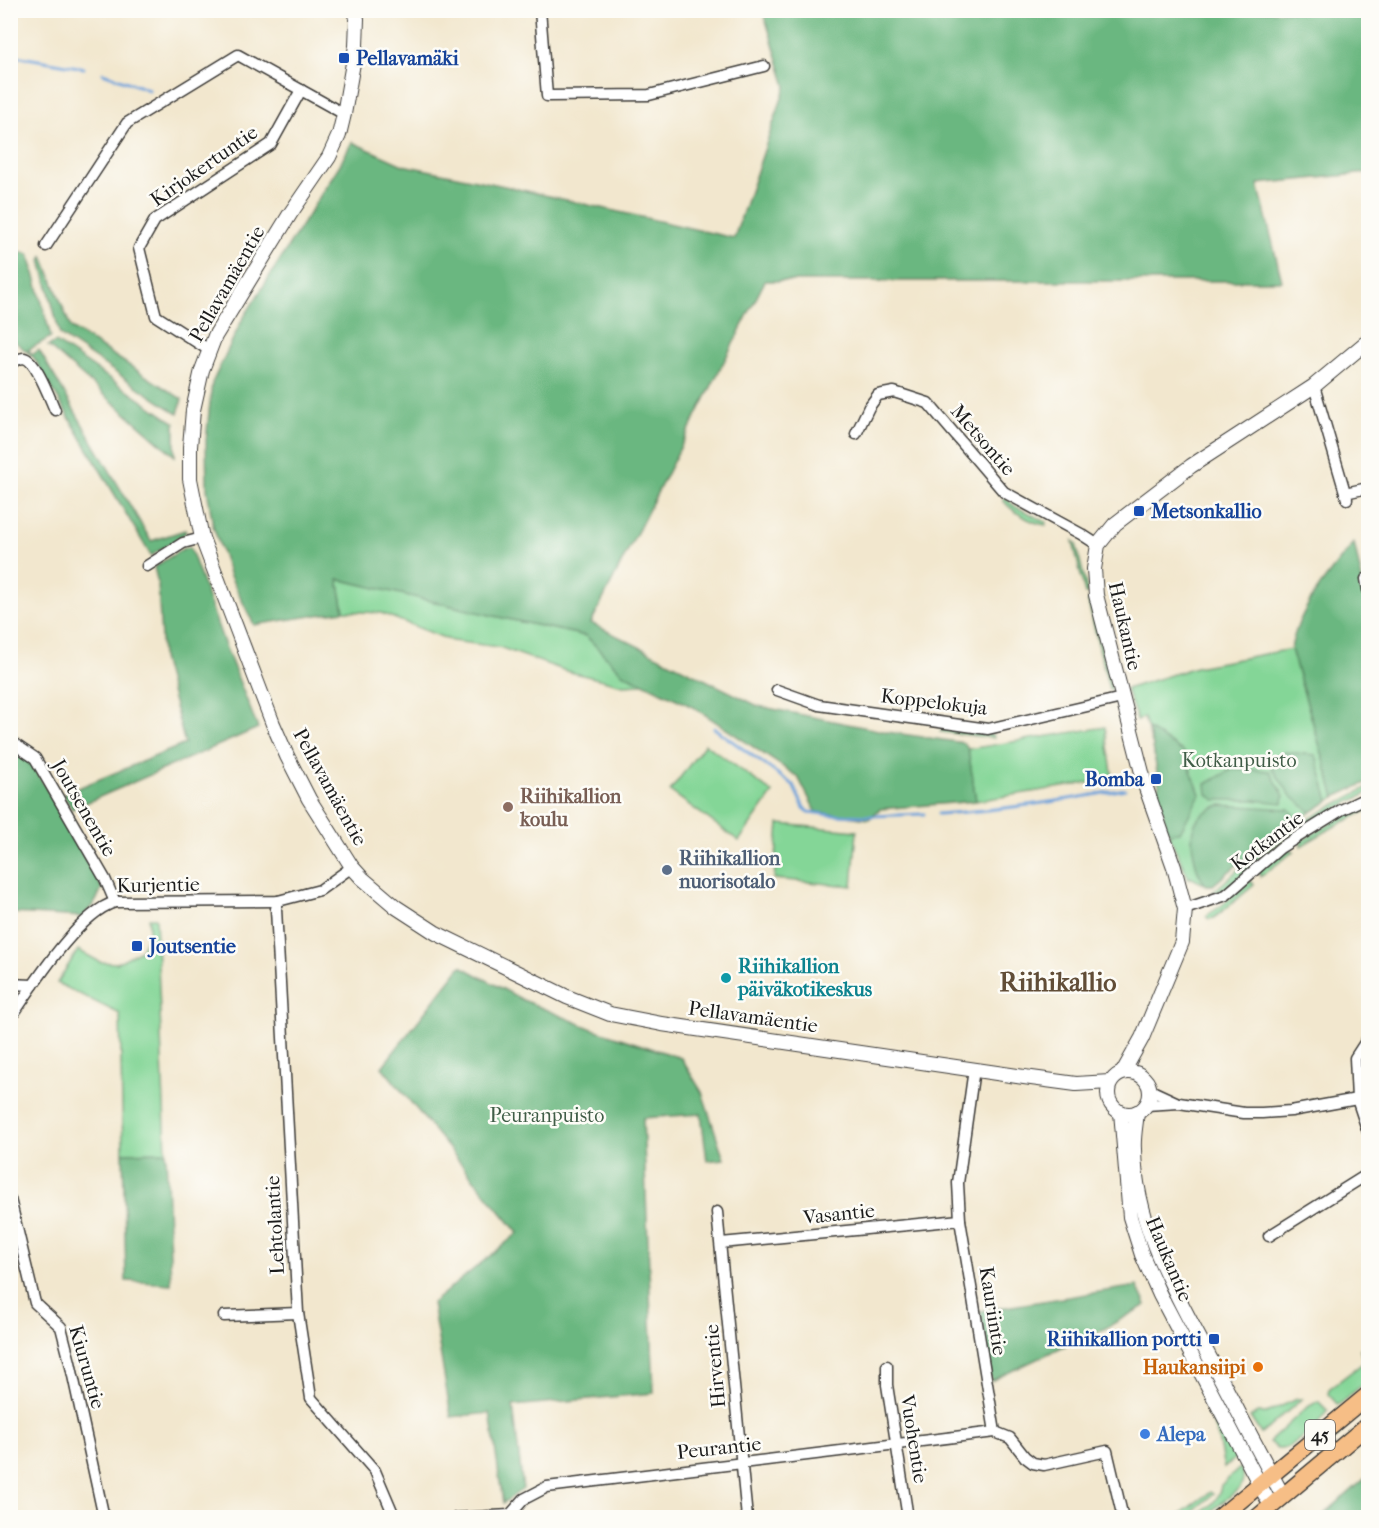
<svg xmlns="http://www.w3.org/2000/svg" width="1379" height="1528" viewBox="0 0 1379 1528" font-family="'IM FELL French Canon',serif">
  <rect width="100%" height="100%" fill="#fdfcf7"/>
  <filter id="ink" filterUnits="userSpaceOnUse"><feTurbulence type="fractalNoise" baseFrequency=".0167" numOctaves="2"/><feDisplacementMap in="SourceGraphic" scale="12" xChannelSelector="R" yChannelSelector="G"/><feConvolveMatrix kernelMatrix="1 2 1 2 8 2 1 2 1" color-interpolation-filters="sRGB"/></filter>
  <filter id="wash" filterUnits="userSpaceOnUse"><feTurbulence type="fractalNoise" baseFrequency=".008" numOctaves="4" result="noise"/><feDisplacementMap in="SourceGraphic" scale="24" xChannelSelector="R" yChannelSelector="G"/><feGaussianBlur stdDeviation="1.35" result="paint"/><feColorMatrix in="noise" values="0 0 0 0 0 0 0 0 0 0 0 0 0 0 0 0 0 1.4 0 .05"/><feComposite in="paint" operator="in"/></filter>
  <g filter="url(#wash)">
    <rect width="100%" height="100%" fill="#f2e7ce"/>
    <g fill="#84d697" stroke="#50795a" stroke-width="1.5">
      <path d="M1005,497L1014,506L1046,522V525C1032,523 1012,512 1003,500Z"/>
      <path d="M1073,541L1076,544L1088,594H1085Z"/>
      <path d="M338,579L494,616L586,636L622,673L644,684L623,685L566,671L499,647L452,641L381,613L344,611Z"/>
      <path d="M1089,600L1090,601L1112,689H1109L1088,602Z"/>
      <path d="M1291,649L1335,797L1265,841L1213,885H1206L1190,877L1189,879L1168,833L1157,789L1159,785L1153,746L1144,718L1137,720L1126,689L1196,667Z"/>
      <path d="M1105,727L1113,779L976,801L968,749Z"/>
      <path d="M943,729L993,735L994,738L940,732Z"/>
      <path d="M705,744L773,793L739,841L670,791Z"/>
      <path d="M1368,787V793C1332,810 1295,829 1263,854C1248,866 1232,891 1212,893L1260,850L1292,828Z"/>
      <path d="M1368,804V810L1335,826L1301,846V841L1335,821Z"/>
      <path d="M779,824L857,831L852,886L774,879Z"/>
      <path d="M1288,849L1294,851L1260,877L1259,871Z"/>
      <path d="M1250,881L1254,885L1214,918L1209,919L1206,916L1221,906Z"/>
      <path d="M149,918H156L166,1152L123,1153L120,1014L57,983L78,950L100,962L117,963L141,950L149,934Z"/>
      <path d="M1363,1363L1366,1373L1368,1374V1380L1338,1405L1328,1394L1329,1389Z"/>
      <path d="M1208,1397L1238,1456L1224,1468L1218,1438L1204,1398Z"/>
      <path d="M1297,1399H1302L1261,1434L1250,1417L1258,1413H1266Z"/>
      <path d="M1318,1401L1328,1411C1322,1422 1290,1451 1278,1449L1269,1442L1306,1408Z"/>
      <path d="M1336,1429L1341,1433C1331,1443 1321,1457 1306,1456Z"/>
      <path d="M1241,1467L1243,1480L1240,1488L1204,1517H1200L1198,1515C1210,1506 1219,1501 1221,1485Z"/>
      <path d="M1210,1492L1213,1494L1193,1511L1191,1517H1176Z"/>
    </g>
    <g fill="#6bb780" stroke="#446a4e" stroke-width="1.5">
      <path d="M763,11H1368V173L1258,184L1282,281H765L591,623L758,706L888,732L964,743L968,749L976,801L880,809L869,819L816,812L798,777L695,708L622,673L586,636L494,616L338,579L344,611L254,625L230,576L213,526L207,489L206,441L212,383L242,320L339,166L352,142L403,165L500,185L734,238L786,86Z"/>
      <path d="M11,250L29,254L51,337L28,350L33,354L39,350L151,541L185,530L186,533L151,556L34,358L11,338Z"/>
      <path d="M43,256L71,328L182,399L178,414L60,335L41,260Z"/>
      <path d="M56,342L175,423V456L48,346Z"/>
      <path d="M1354,543L1368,608V782L1335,797L1291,649C1298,609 1328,574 1354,543Z"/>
      <path d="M190,547L224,643L258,728L72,809L63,794L185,744L162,658L158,584L154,567L184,548Z"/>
      <path d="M1148,729L1184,752L1200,794L1180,832L1168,833L1157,789L1159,785L1153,746Z"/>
      <path d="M11,746L31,761L102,888L96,901L83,917L11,913Z"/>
      <path d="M1285,752L1316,755L1329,801L1311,812L1291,796L1272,768Z"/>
      <path d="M1234,768L1270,771L1284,796L1283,803L1253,800H1215L1207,794L1206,784Z"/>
      <path d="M1221,805L1289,809L1297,820L1265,841L1213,885H1206C1199,877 1197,870 1195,860C1188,832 1191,814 1221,805Z"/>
      <path d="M461,966L523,1000L590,1028L681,1058L702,1092L724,1159L707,1161L701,1114L643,1118L654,1393L513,1406L523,1489L503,1503L490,1413L451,1417L432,1303L518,1233L382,1067Z"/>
      <path d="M166,1152L171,1284L126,1281L123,1153Z"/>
      <path d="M1137,1286L1146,1305L1083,1341L1081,1338L991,1381L980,1311Z"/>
      <path d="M1368,1346V1374L1366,1373L1360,1349Z"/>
      <path d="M1368,1476V1517H1321Z"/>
    </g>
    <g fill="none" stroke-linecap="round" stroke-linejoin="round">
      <g stroke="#6da2da" stroke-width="3">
        <path d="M10,55L84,68"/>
        <path d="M103,73L149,90"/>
        <path d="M714,728L793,785L804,808L809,812L831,815L871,816L924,814"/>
        <path d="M938,814C1001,810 1064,801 1125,789"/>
      </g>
    </g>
  </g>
  <g filter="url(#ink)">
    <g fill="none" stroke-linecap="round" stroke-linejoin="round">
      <defs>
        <g id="minor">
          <path d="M540,10L547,96L649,95L764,66"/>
          <path d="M46,246L127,123L238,55L344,114"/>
          <path d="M209,350L156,316L139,248L155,220L271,144L301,90"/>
          <path d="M10,363C15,361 19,358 24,358C36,360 50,399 55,410"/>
          <path d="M1314,386L1347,499"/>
          <path d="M856,434L869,407L878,395L894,392L928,403L1004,492L1081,534L1098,545"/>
          <path d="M1345,493L1368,488"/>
          <path d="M147,566L183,543L202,538"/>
          <path d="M1366,579L1368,590"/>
          <path d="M777,690L819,705L988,729L1122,698"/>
          <path d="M10,741L35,758L105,879L115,902"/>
          <path d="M278,901L276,909L298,1313L311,1398L375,1471L395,1518"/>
          <path d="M1185,909L1226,895L1280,848L1341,810L1368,797"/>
          <path d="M10,984L33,985"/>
          <path d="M10,1019C32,987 78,913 115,902L278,901L320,890L352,867"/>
          <path d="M1368,1038L1355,1058L1357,1099L1368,1132"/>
          <path d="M974,1069L958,1183L960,1220L995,1432"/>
          <path d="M1150,1090L1176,1102"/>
          <path d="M1146,1105L1179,1103L1244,1113H1262L1291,1111L1357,1099"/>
          <path d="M10,1199L35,1303L61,1327L70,1362L104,1518"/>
          <path d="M717,1212L747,1518"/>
          <path d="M1269,1236L1368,1174"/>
          <path d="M721,1243L960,1220"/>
          <path d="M224,1316L298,1313"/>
          <path d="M887,1366V1385L908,1518"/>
          <path d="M456,1518L510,1515L524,1499L547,1487L995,1432L1010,1438L1025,1457L1033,1463L1044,1465L1107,1451L1123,1518"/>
        </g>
        <g id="tertiary">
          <path d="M355,10L357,19L356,46L344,114L339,135L329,157L290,214L215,336L202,370L193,410L190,447V479L202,538L273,724L287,756L309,799L352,867L362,878L396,907L436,933L567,997L610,1014L662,1024L1024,1077L1076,1084L1110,1082"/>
          <circle cx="1129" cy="1093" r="21"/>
          <path d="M1123,1072L1142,1038L1182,942L1185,909L1174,867L1146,788L1096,595L1094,569L1098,545L1115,524L1191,466L1314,386L1368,341"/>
          <path d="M1121,1112L1130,1217L1142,1255L1160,1295L1271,1506"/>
          <path d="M1137,1112C1136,1124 1133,1137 1134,1149C1135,1227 1177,1295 1212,1362C1236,1407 1259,1452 1283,1496"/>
        </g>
        <g id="primary">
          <path d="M1219,1518L1368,1395"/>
          <path d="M1257,1518L1368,1425"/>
        </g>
      </defs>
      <use href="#minor" stroke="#3c3a37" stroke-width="13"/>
      <use href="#tertiary" stroke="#3c3a37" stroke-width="16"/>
      <use href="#primary" stroke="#3c3a37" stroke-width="19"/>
      <use href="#minor" stroke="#fff" stroke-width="10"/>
      <use href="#tertiary" stroke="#fff" stroke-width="14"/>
      <use href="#primary" stroke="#f6be86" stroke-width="16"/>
    </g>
  </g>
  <g fill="#1a4fb4" stroke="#fdfcf7" stroke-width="2">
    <rect x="338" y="52" width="12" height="12" rx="3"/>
    <rect x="1133" y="505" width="12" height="12" rx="3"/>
    <rect x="1150" y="773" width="12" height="12" rx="3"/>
    <rect x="131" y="940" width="12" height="12" rx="3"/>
    <rect x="1208" y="1333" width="12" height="12" rx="3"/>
  </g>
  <circle fill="#8d6e63" stroke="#fdfcf7" stroke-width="2" cx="508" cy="807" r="6"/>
  <circle fill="#5c6f8a" stroke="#fdfcf7" stroke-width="2" cx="667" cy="870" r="6"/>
  <circle fill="#0f9aa8" stroke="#fdfcf7" stroke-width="2" cx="726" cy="978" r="6"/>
  <circle fill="#e8710a" stroke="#fdfcf7" stroke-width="2" cx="1258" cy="1367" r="6"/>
  <circle fill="#3f7fe0" stroke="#fdfcf7" stroke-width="2" cx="1145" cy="1434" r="6"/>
  <g text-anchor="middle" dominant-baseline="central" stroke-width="5" stroke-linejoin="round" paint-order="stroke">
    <rect fill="#fdfcf7" stroke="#605f5e" stroke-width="1.5" x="1305" y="1420" width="30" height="30" rx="4.5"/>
    <g font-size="18" font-weight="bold" fill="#1c1c1c">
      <text x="1320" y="1435">45</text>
    </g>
    <g font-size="20" font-weight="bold" fill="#164399" stroke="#fdfcf7" text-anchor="start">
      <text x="356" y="58">Pellavamäki</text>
      <text x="1151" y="511">Metsonkallio</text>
      <text x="1144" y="779" text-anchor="end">Bomba</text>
      <text x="149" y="946">Joutsentie</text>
      <text x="1202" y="1339" text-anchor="end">Riihikallion portti</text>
    </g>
    <g font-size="20" fill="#1c1c1c" stroke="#fdfcf7">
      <text transform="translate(204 166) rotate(-35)">Kirjokertuntie</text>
      <text transform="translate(227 284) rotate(-60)">Pellavamäentie</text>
      <text transform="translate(983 440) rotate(49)">Metsontie</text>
      <text transform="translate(1125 626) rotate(77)">Haukantie</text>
      <text transform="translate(934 702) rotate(7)">Koppelokuja</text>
      <text transform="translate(330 787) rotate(61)">Pellavamäentie</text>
      <text transform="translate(84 808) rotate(60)">Joutsenentie</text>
      <text transform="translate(1267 841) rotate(-37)">Kotkantie</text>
      <text transform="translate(158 885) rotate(-1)">Kurjentie</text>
      <text transform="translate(753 1017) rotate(8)">Pellavamäentie</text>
      <text transform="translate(839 1214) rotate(-6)">Vasantie</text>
      <text transform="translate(275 1225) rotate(-93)">Lehtolantie</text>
      <text transform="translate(1169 1259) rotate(67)">Haukantie</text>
      <text transform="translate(993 1311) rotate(81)">Kauriintie</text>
      <text transform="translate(715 1366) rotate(-95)">Hirventie</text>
      <text transform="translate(87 1367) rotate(74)">Kiuruntie</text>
      <text transform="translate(914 1439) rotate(81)">Vuohentie</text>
      <text transform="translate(719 1448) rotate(-6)">Peurantie</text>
    </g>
    <g font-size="20" fill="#405d47" stroke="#fdfcf7">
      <text x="1239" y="760">Kotkanpuisto</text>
      <text x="547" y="1115">Peuranpuisto</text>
    </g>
    <g font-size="20" font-weight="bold" fill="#785e54" stroke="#fdfcf7" text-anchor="start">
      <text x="520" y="796">Riihikallion<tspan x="520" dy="23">koulu</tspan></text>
    </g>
    <g font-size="20" font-weight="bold" fill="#4e5e75" stroke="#fdfcf7" text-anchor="start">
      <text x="679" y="858">Riihikallion<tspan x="679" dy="23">nuorisotalo</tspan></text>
    </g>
    <g font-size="20" font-weight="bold" fill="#0d838f" stroke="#fdfcf7" text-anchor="start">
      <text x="738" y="966">Riihikallion<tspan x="738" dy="23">päiväkotikeskus</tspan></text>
    </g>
    <g font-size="20" font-weight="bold" fill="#c56008" stroke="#fdfcf7" text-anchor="end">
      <text x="1246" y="1367">Haukansiipi</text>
    </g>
    <g font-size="20" font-weight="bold" fill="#366cbe" stroke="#fdfcf7" text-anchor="start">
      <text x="1157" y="1434">Alepa</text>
    </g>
    <g font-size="26" font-weight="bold" fill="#614d37" stroke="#fdfcf7">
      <text x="1058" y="982">Riihikallio</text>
    </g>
  </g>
  <rect width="1379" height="1528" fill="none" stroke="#fdfcf7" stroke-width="36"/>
</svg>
